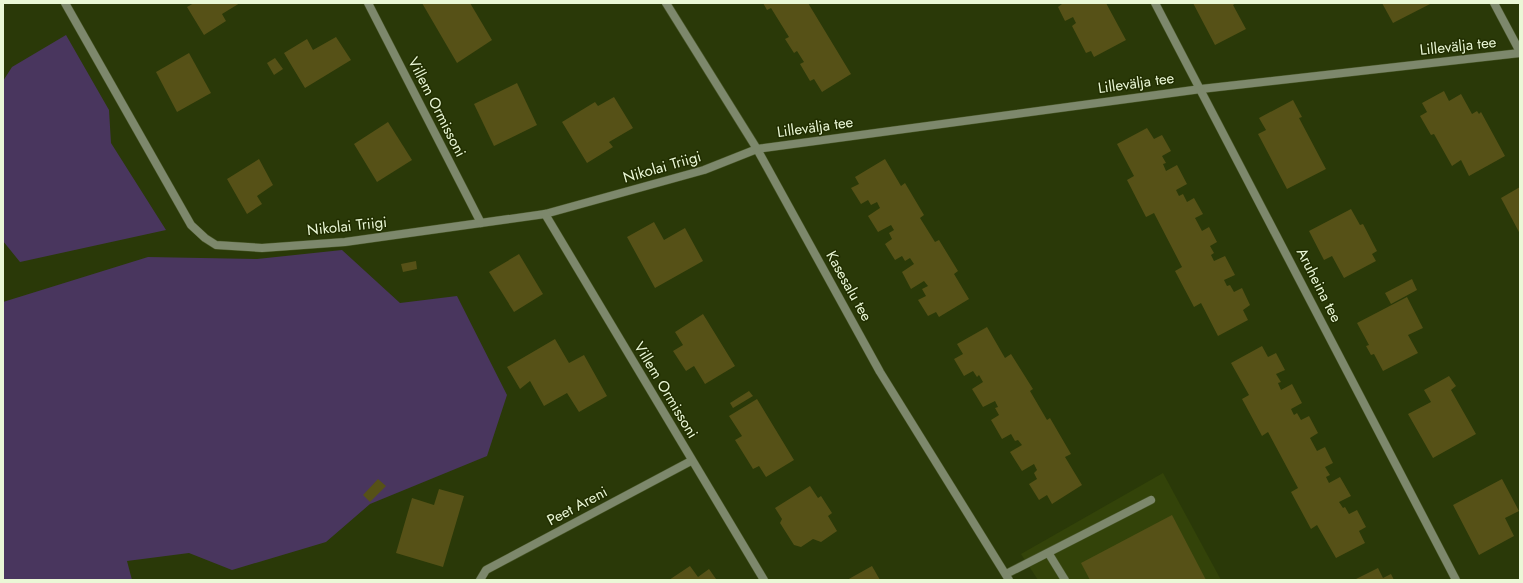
<svg xmlns="http://www.w3.org/2000/svg" width="1523" height="583" viewBox="0 0 1523 583" font-family="Jost,sans-serif">
  <rect width="100%" height="100%" fill="#2a3908"/>
  <path fill="#334309" d="M1163,473L1221,580H1038L1021,554Z"/>
  <g fill="#49365e">
    <path d="M66,35L109,110L111,143L166,230L20,262L3,241V81L12,67Z"/>
    <path d="M342,250L400,303L457,296L507,395L487,456L370,504L326,542L232,570L189,553L127,561L132,580H3V302L148,257L257,259Z"/>
  </g>
  <g fill="#565117">
    <path d="M194,3H240L222,14L226,21L204,35L187,7Z"/>
    <path d="M422,3H470L492,40L457,63Z"/>
    <path d="M763,3H808L851,74L822,92L814,79L810,81L800,64L804,62L797,51L794,53L785,39L789,37L771,8L767,10Z"/>
    <path d="M1061,3H1106L1126,40L1094,57L1091,51L1086,53L1072,26L1076,23L1073,17L1065,21L1058,7L1062,4Z"/>
    <path d="M1193,3H1236L1233,5L1246,29L1215,45Z"/>
    <path d="M1382,3H1432L1393,23Z"/>
    <path d="M336,37L351,60L305,88L284,53L307,39L313,50Z"/>
    <path d="M189,53L211,93L177,112L156,72Z"/>
    <path d="M275,58L283,69L274,75L267,63Z"/>
    <path d="M517,83L537,125L494,146L474,104Z"/>
    <path d="M1444,91L1449,101L1461,94L1472,114L1477,111L1479,114L1481,112L1505,156L1469,176L1461,160L1452,166L1434,134L1431,135L1420,116L1427,112L1422,103Z"/>
    <path d="M614,97L633,128L609,142L613,147L587,163L562,122L595,102L598,106Z"/>
    <path d="M1293,100L1302,117L1299,118L1326,169L1287,189L1258,134L1266,130L1259,118Z"/>
    <path d="M388,122L412,160L377,182L354,144Z"/>
    <path d="M1147,128L1154,139L1162,135L1171,151L1162,156L1166,163L1163,164L1166,171L1177,165L1187,184L1176,190L1179,196L1183,194L1187,202L1194,198L1203,214L1195,218L1202,231L1209,227L1217,242L1210,246L1214,253L1211,255L1214,261L1225,256L1235,275L1224,280L1227,286L1230,285L1234,292L1242,288L1250,305L1243,310L1248,320L1218,336L1201,303L1194,307L1175,271L1182,267L1154,213L1146,217L1127,180L1134,176L1117,144Z"/>
    <path d="M259,159L273,185L257,196L262,204L247,214L227,179Z"/>
    <path d="M885,159L901,186L905,183L924,215L920,218L935,242L939,240L958,271L954,274L969,299L939,317L936,312L928,316L918,300L926,296L922,289L928,286L924,281L911,289L902,272L914,264L910,258L905,261L902,256L895,260L885,244L892,239L889,233L894,230L891,225L878,232L868,216L880,208L877,202L871,205L868,200L861,204L851,188L859,184L855,177Z"/>
    <path d="M1520,187V234L1501,198Z"/>
    <path d="M1351,209L1360,225L1363,224L1377,251L1372,254L1376,261L1344,278L1332,256L1324,260L1309,231Z"/>
    <path d="M654,222L664,240L685,228L703,261L655,288L627,237Z"/>
    <path d="M519,254L543,294L514,312L489,272Z"/>
    <path d="M416,261L417,269L403,272L401,264Z"/>
    <path d="M1412,279L1417,290L1391,304L1385,293Z"/>
    <path d="M1407,297L1423,328L1408,335L1418,353L1383,371L1374,354L1371,355L1366,346L1369,345L1357,323Z"/>
    <path d="M703,314L735,366L705,384L694,366L686,371L673,351L683,345L675,332Z"/>
    <path d="M987,327L1005,358L1011,354L1033,389L1030,391L1047,420L1050,418L1071,454L1065,457L1082,485L1052,504L1047,495L1039,500L1029,484L1037,479L1034,473L1037,470L1034,464L1022,471L1010,452L1022,445L1018,440L1015,441L1011,434L1002,439L991,420L999,415L995,408L998,407L995,401L983,407L972,389L983,382L979,375L977,377L973,371L964,376L954,359L963,354L957,344Z"/>
    <path d="M555,339L569,363L584,355L607,396L579,412L567,393L544,406L530,381L520,389L507,367Z"/>
    <path d="M1262,346L1268,357L1276,353L1285,370L1276,374L1281,382L1278,383L1281,390L1292,384L1302,403L1291,409L1294,415L1297,413L1301,420L1309,416L1318,433L1310,438L1317,451L1325,447L1333,463L1325,467L1330,475L1326,477L1329,483L1340,477L1351,496L1339,502L1343,508L1345,507L1349,514L1357,510L1366,527L1359,531L1365,543L1336,558L1317,525L1311,529L1291,492L1298,488L1268,432L1262,436L1242,399L1249,395L1231,363Z"/>
    <path d="M1449,376L1456,386L1451,390L1476,434L1433,458L1408,414L1431,402L1424,390Z"/>
    <path d="M749,391L753,396L733,408L730,403Z"/>
    <path d="M757,399L794,460L766,477L759,466L753,469L735,440L742,436L729,416Z"/>
    <path d="M378,479L386,486L370,502L363,495Z"/>
    <path d="M1502,479L1519,511L1505,518L1514,536L1479,555L1453,505Z"/>
    <path d="M810,486L818,498L821,496L832,513L828,516L837,531L821,542L813,539L801,547L794,545L780,523L782,519L775,508Z"/>
    <path d="M439,489L464,496L443,567L396,553L412,498L434,505Z"/>
    <path d="M1172,515L1206,580H1090L1081,563Z"/>
    <path d="M690,566L698,577L709,569L716,579L669,580Z"/>
    <path d="M872,566L880,580H847Z"/>
    <path d="M1378,568L1383,578L1391,574L1394,580H1354Z"/>
  </g>
  <g fill="none" stroke-linecap="round" stroke-linejoin="round">
    <defs>
      <g id="service">
        <path d="M1049,554L1065,580"/>
        <path d="M1006,574L1151,500"/>
      </g>
      <g id="minor">
        <path d="M65,3L191,225L205,238L216,245L262,248L345,242L545,214L704,170L757,149L1201,89L1520,53"/>
        <path d="M368,3L481,223"/>
        <path d="M666,3L757,149L880,372L1009,580"/>
        <path d="M1155,3L1456,580"/>
        <path d="M1494,3L1520,52"/>
        <path d="M545,214L764,580"/>
        <path d="M480,580L486,570L691,461"/>
      </g>
    </defs>
    <use href="#service" stroke="#495729" stroke-width="9"/>
    <use href="#minor" stroke="#495729" stroke-width="9"/>
    <use href="#service" stroke="#7d886c" stroke-width="8"/>
    <use href="#minor" stroke="#7d886c" stroke-width="8"/>
  </g>
  <g text-anchor="middle" dominant-baseline="central" stroke-width="3" stroke-linejoin="round" paint-order="stroke">
    <g font-size="15" fill="#eaf7d6" stroke="#212e00">
      <text transform="translate(1458 46) rotate(-6)">Lillevälja tee</text>
      <text transform="translate(1136 83) rotate(-8)">Lillevälja tee</text>
      <text transform="translate(437 107) rotate(63)">Villem Ormissoni</text>
      <text transform="translate(815 127) rotate(-8)">Lillevälja tee</text>
      <text transform="translate(662 167) rotate(-16)">Nikolai Triigi</text>
      <text transform="translate(347 226) rotate(-6)">Nikolai Triigi</text>
      <text transform="translate(1319 285) rotate(63)">Aruheina tee</text>
      <text transform="translate(849 286) rotate(61)">Kasesalu tee</text>
      <text transform="translate(666 390) rotate(59)">Villem Ormissoni</text>
      <text transform="translate(577 506) rotate(-28)">Peet Areni</text>
    </g>
  </g>
  <rect width="1523" height="583" fill="none" stroke="#eaf7d6" stroke-width="8"/>
</svg>
